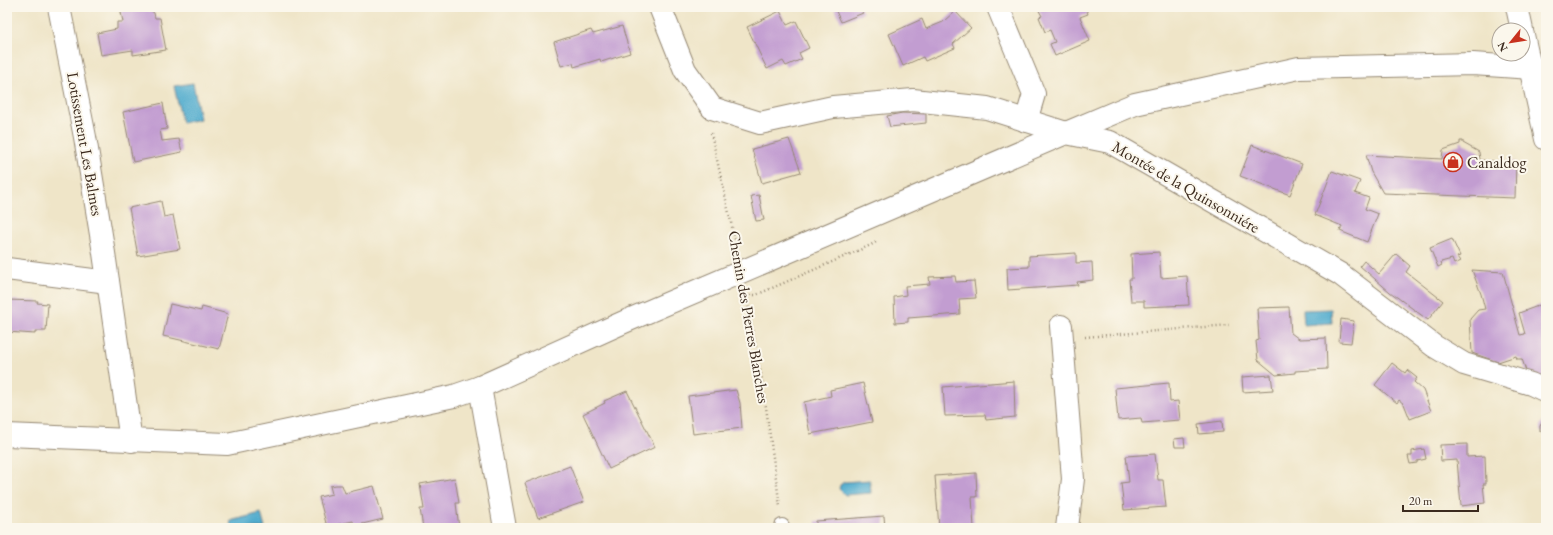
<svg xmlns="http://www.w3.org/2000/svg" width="1553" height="535" viewBox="0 0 1553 535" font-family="'EB Garamond',serif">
  <rect width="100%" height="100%" fill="#fbf7ec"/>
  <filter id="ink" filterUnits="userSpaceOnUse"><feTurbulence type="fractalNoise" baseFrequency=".025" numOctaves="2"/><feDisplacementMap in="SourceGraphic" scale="8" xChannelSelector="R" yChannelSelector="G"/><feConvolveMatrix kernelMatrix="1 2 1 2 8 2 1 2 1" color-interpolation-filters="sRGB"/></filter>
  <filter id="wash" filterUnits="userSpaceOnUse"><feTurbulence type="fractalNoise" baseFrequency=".012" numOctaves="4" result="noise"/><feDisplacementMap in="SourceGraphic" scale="16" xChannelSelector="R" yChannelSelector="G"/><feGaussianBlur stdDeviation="0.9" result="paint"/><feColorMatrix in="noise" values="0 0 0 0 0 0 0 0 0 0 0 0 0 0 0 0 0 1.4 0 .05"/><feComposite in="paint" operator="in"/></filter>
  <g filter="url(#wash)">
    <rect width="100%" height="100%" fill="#efe5c8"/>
    <g fill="#4fabcd" stroke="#456a76">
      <path d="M193,83L200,119L182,123L174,86Z"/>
      <path d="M1331,309L1332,323L1304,325L1303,310Z"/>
      <path d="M870,480L871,493L845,495L839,489L840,485L844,482Z"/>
      <path d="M261,513L265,528H232L230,521Z"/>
    </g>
    <g id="blocks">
      <g fill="#c29dd1">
        <path d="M120,7H146L154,13L155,18H160L166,50L133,55V50L101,55L97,33L117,29V22H123Z"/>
        <path d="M834,7H860L863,13L841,22Z"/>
        <path d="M1037,7H1085L1088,14L1080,17L1090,41L1055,56L1050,44L1055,42L1050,30L1045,32L1039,17L1042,16Z"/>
        <path d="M780,11L787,25L796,21L809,48L799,53L802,59L786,66L783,61L767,69L747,27Z"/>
        <path d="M955,11L971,28L953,44L955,48L925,61L923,57L903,66L889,34L922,19L926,29L943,22Z"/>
        <path d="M622,26L630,53L601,62L600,59L574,67L573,63L561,66L554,42L591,30L593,34Z"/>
        <path d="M163,103L167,129L160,130L162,141L179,139L182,152L133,162L123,112Z"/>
        <path d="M902,113L926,114V123L890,127L887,116Z"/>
        <path d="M789,139L801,172L762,183L752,149Z"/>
        <path d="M1460,141H1463V143L1479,152L1480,160L1516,162L1515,198L1383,193L1371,172L1366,155L1442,159L1443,150L1460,144Z"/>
        <path d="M1252,145L1302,164L1290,195L1240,176Z"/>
        <path d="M1332,171L1360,181L1355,193L1369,198L1365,209L1378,214L1367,242L1340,231L1342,226L1315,215Z"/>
        <path d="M759,195L764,220L756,221L751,196Z"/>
        <path d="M161,201L164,217L173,215L180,249L138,256L129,208Z"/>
        <path d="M1452,239L1460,256L1457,257L1460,261L1454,264L1452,259L1441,262L1442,265L1438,267L1430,248Z"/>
        <path d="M1159,252L1161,278L1187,276L1189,305L1144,307V301H1131L1129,279H1132L1131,254Z"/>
        <path d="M1076,253V263L1092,262L1093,280L1077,282L1078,285L1008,290L1007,268L1029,267V256Z"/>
        <path d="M1396,254L1410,266L1406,272L1443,301L1428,320L1390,292L1360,266L1364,261L1379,274Z"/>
        <path d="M1472,270L1503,272L1520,335L1525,334L1519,313L1546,303V380L1526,371L1522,359H1517L1516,356L1498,362L1472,353L1470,319L1478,310L1485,309L1481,294Z"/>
        <path d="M955,276L956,282L974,281L976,298L959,299L960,314L908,318V322L895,323L894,297L906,295L905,286L930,284L929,277Z"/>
        <path d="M7,300L38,301L37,303L48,304L46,331H35V334L7,332Z"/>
        <path d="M170,304L201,311L202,307L228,314L219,349L163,336Z"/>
        <path d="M1289,307L1291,333L1299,339L1326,338L1327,369L1295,371V373L1276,375L1258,360L1256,341L1259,340L1257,308Z"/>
        <path d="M1341,319L1354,321L1351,343L1339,342Z"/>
        <path d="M1392,363L1405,373L1407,370L1417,378L1414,382L1423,390L1431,411L1410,419L1404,404L1399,400L1397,403L1375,385Z"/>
        <path d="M1271,375L1273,390L1243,392L1242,377Z"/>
        <path d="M1014,381L1015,417L986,420L985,415L945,416L943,387Z"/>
        <path d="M863,383L872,422L810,434L804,402L831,396L830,390Z"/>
        <path d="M1169,383L1170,402L1178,401L1180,420L1142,423L1141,418L1118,420L1115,388Z"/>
        <path d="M736,390L740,403L742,428L693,434L688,396Z"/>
        <path d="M627,391L655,447L609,469L583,414L605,403L604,401Z"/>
        <path d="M1546,416V435L1540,431V426Z"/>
        <path d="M1222,421L1223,432L1199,434L1198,424Z"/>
        <path d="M1184,438L1185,447H1175L1174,439Z"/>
        <path d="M1467,444V457L1485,456L1486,484H1483L1485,503L1461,506L1457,460L1441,461L1440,445Z"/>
        <path d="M1424,449L1426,459L1417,461V463L1410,464L1408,456H1412V451Z"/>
        <path d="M1155,454L1158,480H1163L1166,507L1124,510L1121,483L1129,482L1126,456Z"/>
        <path d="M570,466L584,502L538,518L525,483Z"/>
        <path d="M976,473L977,497H972L974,528H939L935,476Z"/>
        <path d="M455,478L459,503H456L459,528H423L420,509H424L420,484Z"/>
        <path d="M336,485H342L345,493L374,486L383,519L354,526L353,521L327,527L319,497L332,494L330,486Z"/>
        <path d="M884,516L885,528H816V521Z"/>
      </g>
    </g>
  </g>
  <g filter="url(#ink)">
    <use href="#blocks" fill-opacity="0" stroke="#958873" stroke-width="1"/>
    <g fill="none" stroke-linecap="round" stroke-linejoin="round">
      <defs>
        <path id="service" d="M782,526V528"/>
        <g id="minor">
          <path d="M59,7L85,137L104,253L131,441"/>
          <path d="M660,7L685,70L712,108L760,123L833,107L913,100L987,108L1066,133L1110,142L1340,274L1434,346L1464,364L1531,384L1546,391"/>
          <path d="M998,7L1034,94L1026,121"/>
          <path d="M1517,7L1522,30"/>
          <path d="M1523,35L1546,139"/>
          <path d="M7,269L108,282"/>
          <path d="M1061,326L1073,479L1067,528"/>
          <path d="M480,387L505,528"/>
        </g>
        <path id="secondary" d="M7,435L227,444L454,396L480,387L624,322L1066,133L1135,104L1299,68L1473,64L1546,69"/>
      </defs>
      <use href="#service" stroke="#958873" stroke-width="16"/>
      <use href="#minor" stroke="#958873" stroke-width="24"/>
      <use href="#secondary" stroke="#958873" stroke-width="24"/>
      <g stroke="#958873" stroke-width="2.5" stroke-dasharray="1 3" stroke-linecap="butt">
        <path d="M711,133L737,249"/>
        <path d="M746,295L762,379L780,507"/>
        <path d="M750,295H756L871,245L876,242"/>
        <path d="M1085,337L1229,325"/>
      </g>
      <use href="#service" stroke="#fff" stroke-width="14"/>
      <use href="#minor" stroke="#fff" stroke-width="22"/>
      <use href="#secondary" stroke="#fff" stroke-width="22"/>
    </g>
  </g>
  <defs>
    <symbol id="shop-ring" viewBox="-11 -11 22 22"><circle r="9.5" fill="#fbf7ec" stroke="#c8321e" stroke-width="1.5"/><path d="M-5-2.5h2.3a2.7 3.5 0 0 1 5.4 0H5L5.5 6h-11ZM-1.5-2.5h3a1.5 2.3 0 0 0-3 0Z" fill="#c8321e"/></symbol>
  </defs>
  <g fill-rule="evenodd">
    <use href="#shop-ring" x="1442" y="151" width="22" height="22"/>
  </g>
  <g text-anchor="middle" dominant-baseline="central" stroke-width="4" stroke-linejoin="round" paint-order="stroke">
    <g font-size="16" fill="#3b2a1e" stroke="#fbf7ec">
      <text transform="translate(85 144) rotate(80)">Lotissement Les Balmes</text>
      <text transform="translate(1186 187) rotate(30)">Montée de la Quinsonniére</text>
      <text transform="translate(749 317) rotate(80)">Chemin des Pierres Blanches</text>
    </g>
    <g font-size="16" fill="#3b2a1e" stroke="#fbf7ec" text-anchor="start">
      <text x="1467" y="162">Canaldog</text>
    </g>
  </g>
  <rect width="1553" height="535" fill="none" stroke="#fbf7ec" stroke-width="24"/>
  <g transform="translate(1511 42) rotate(240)"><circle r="19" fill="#fbf7ec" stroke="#aea59a"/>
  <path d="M0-3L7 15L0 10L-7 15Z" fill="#c8321e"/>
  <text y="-6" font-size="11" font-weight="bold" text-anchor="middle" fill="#3b2a1e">N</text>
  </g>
  <path d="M1403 505v6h75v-6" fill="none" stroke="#3b2a1e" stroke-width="2"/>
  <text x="1409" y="505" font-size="12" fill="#3b2a1e" stroke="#fbf7ec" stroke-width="3" paint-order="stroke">20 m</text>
</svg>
